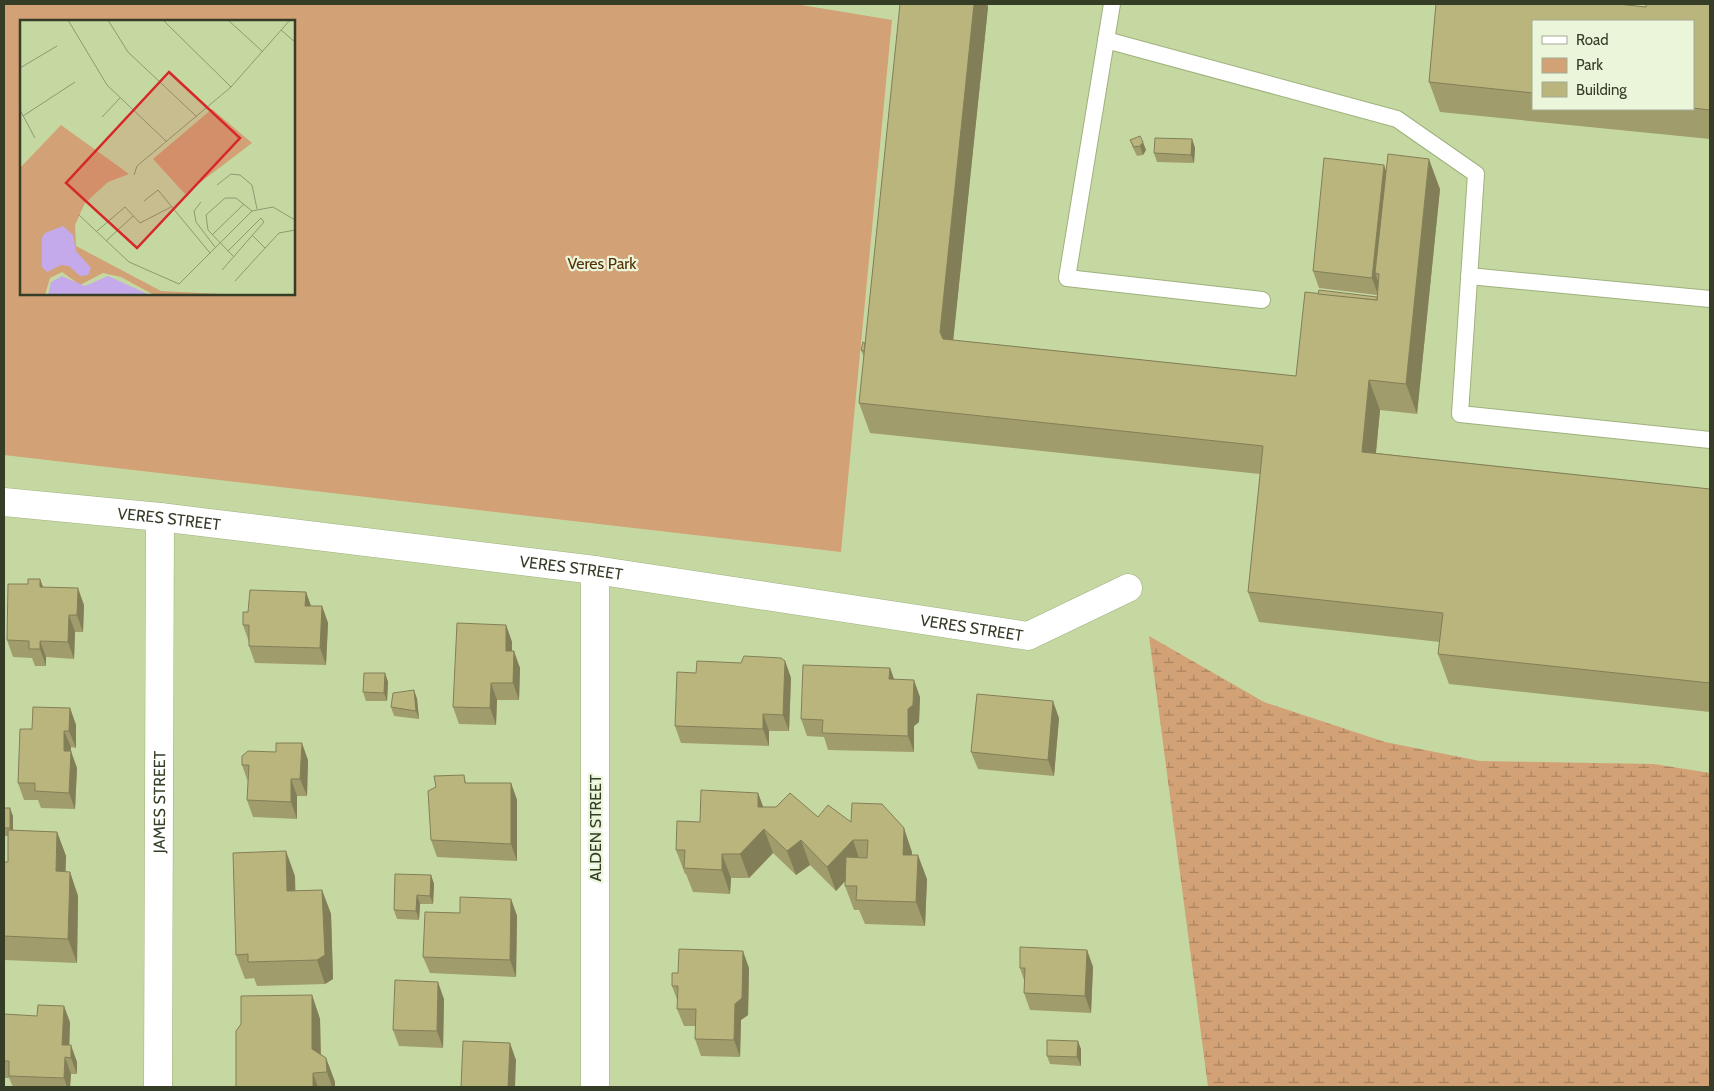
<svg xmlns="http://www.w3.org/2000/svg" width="1714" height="1091" viewBox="0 0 1714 1091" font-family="Cabin,sans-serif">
  <defs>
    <pattern id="wetland-marsh" width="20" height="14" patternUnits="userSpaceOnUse" patternTransform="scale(1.25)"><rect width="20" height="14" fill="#d2a175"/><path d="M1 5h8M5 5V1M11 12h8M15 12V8" fill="none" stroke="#ab8460"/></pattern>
  </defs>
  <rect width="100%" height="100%" fill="#c6d8a2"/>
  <path fill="#d2a175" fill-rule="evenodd" d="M4,4H795L892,20L841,552L4,455ZM21,21H294V294H21Z"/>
  <path fill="url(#wetland-marsh)" d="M1149,636L1264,702L1385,742L1480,761L1654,764L1710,773V1087H1208Z"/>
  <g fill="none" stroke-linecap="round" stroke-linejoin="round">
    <defs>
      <g id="service">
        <path d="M1112,4L1067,278L1262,300"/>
        <path d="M1106,40L1397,119L1476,174L1460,414L1710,440"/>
        <path d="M1469,276L1710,299"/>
      </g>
      <g id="minor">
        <path id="s1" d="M4,502L160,517L595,570L1028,636L1128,588"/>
        <path d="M595,570V1087"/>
        <path id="s2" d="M158,1087L160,517"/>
      </g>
    </defs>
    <use href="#service" stroke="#9fb17c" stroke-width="18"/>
    <use href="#minor" stroke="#9fb17c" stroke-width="29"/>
    <use href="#service" stroke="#fff" stroke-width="16"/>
    <use href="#minor" stroke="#fff" stroke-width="28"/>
  </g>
  <g fill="#a09c6c" fill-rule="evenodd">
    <path d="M900,4H987L988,7L953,340L1296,376L1318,294L1377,297V295L1319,288L1313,271L1386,171L1440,189L1417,414L1380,410L1376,453L1710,489V712L1449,684L1438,654L1440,642L1259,622L1248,592L1260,474L870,433L859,403L864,357L861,350L865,343Z"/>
    <path d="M1436,4H1618L1646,7V4H1710V139L1440,112L1429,82ZM1533,21H1693V109H1533Z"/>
    <path d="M1192,139L1195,148L1194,163L1157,162L1154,153Z"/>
    <path d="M1130,140L1146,150L1143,155L1137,156L1133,148Z"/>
    <path d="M40,579L43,587L84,605L83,632H75L74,659L46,657V666H35L32,658L13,657L7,640L28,584Z"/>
    <path d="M306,592L311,606H322L328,623L326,665L255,663L249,646V642L243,625L248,612Z"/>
    <path d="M506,625L512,642V651L520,668L519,700H497L496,725L459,724L453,707Z"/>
    <path d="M785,661L791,678L789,731H769V746L681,743L675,726L696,673L741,663Z"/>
    <path d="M890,668L894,679L920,697L919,722L914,726V752L828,750L824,737L807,736L801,719Z"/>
    <path d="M385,673L388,682L387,701H366L363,692Z"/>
    <path d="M414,690L417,699L419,719L394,716L391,707Z"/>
    <path d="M70,708L76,725V748L71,747L70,751L77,768L75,809L41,808L38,800H24L18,783L32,729Z"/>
    <path d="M1059,718L1054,776L978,769L971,752Z"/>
    <path d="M308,760L307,796H297V819L253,817L247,800L248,782L242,765Z"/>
    <path d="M464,775L466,783H511L517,800V861L437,857L431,840Z"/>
    <path d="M758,793L763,807L818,817L851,822L912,852V855L927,879L925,926L865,924L859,910H854L845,886V881L836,891L810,865L796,875L773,853L749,878H731L730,894L693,892L686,874H685L676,850L700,822Z"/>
    <path d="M4,808L13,816V830L57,832L66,856L65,872H70L78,896L77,963L4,960V862H8V836H4Z"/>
    <path d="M431,875L434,884L433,904H420L419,920L397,919L394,910Z"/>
    <path d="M295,876V891L322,890L331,914L333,979L325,984L257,986L254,978L245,979L236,955Z"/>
    <path d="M511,899L517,916L516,977L430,973L423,957L460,913Z"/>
    <path d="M1087,950L1093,967L1091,1013L1030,1010L1024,993V980L1020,968Z"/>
    <path d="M749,968L748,1015L741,1020L740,1057L701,1056L695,1039V1026H684L677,1009L678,1002L672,986L678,973Z"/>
    <path d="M312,995L320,1019L321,1054L326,1058L335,1082V1087H236Z"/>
    <path d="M444,999L443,1048L399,1046L393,1030Z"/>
    <path d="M4,1014L70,1022L69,1045L77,1062V1074H71L70,1087H13L9,1078H4Z"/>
    <path d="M1081,1049V1066L1050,1064L1047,1056Z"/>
  </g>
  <g fill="#827f58">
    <path d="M974,4H987L988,7L951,362L940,332Z"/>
    <path d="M1192,139L1195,148L1194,163L1191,155Z"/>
    <path d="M1143,142L1146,150L1143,155L1140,146Z"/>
    <path d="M1429,159L1440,189L1417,414L1406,384Z"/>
    <path d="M1384,165L1390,182L1379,274L1375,273L1379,284L1378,295L1372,278Z"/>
    <path d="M1369,380L1380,410L1373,482L1362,452Z"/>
    <path d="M40,579L46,596L40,587Z"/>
    <path d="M78,588L84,605L83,632L77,615Z"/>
    <path d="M306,592L312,609L305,606Z"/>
    <path d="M322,606L328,623L326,665L320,648Z"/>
    <path d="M69,615L75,632L74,659L68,642Z"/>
    <path d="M506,625L512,642V667L506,651Z"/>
    <path d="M40,641L46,657V666L40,649Z"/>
    <path d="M514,651L520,668L519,700L513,683Z"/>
    <path d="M785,661L791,678L789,731L783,715Z"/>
    <path d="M890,668L896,685L889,679Z"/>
    <path d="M385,673L388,682L387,701L384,693Z"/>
    <path d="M914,680L920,697L919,722L914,726V752L908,736V709Z"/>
    <path d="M491,683L497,700L496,725L490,708Z"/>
    <path d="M414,690L417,699L419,719L416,711Z"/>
    <path d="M1053,701L1059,718L1054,776L1048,760Z"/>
    <path d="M70,708L76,725V748L69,731Z"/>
    <path d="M763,714L769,731V746L763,729Z"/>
    <path d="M64,731L71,747L70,768L64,751Z"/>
    <path d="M302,743L308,760L307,796L300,779Z"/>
    <path d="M71,751L77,768L75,809L69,793Z"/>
    <path d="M291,779L297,796V819L291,802Z"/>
    <path d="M511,783L517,800V861L511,844Z"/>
    <path d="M758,793L767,817L758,807Z"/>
    <path d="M10,808L13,816V836L10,828Z"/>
    <path d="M904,828L912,852L911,879L903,855Z"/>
    <path d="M764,829L773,853L749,878L740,854Z"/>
    <path d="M57,832L66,856L65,895L56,871Z"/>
    <path d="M801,840L810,865L796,875L787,851Z"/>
    <path d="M853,840L861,864L836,891L827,867Z"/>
    <path d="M286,851L295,876L296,915L287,891Z"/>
    <path d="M722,854L731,878L730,894L722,870Z"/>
    <path d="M918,855L927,879L925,926L916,902Z"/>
    <path d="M70,872L78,896L77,963L68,939Z"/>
    <path d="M431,875L434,884L433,904L430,896Z"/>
    <path d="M322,890L331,914L333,979L325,984L317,960Z"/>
    <path d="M417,895L420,904L419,920L416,911Z"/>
    <path d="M511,899L517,916L516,977L510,960Z"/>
    <path d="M1087,950L1093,967L1091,1013L1085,996Z"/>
    <path d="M743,951L749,968L748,1015L741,1020L740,1057L734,1040L735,1004Z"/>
    <path d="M438,982L444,999L443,1048L437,1031Z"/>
    <path d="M312,995L320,1019L321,1073L312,1049Z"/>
    <path d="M64,1006L70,1022L69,1057L62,1045Z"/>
    <path d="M1078,1041L1081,1049V1066L1077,1057Z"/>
    <path d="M510,1043L516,1060L515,1087H508Z"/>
    <path d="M71,1045L77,1062V1074L71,1058Z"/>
    <path d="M65,1057L71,1074L70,1087H67L64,1078Z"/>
    <path d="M326,1058L335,1082V1087H332L327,1072Z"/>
    <path d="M313,1073L318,1087H313Z"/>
  </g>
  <g fill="#bab57d" stroke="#827f58">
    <path d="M900,4H974L940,332L943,339L1296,376L1305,292L1377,300L1379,274L1375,273L1388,154L1429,159L1406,384L1369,380L1362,452L1710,489V683L1438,654L1443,613L1248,592L1263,446L859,403Z"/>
    <path d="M1436,4H1618L1646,7V4H1710V110L1693,108V21H1533V93L1429,82Z"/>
    <path d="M1140,136L1143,142L1140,146L1134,147L1130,140Z"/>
    <path d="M1155,138L1192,139L1191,155L1154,153Z"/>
    <path d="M1324,158L1384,165L1372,278L1313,271Z"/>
    <path d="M1319,290L1377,297V300L1318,294Z"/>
    <path d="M863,342L865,343L864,351L861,350Z"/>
    <path d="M28,579H40V587L78,588L77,615H69L68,642L40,641V649H29V641L7,640L8,584H28Z"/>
    <path d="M250,590L306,592L305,606H322L320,648L249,646V625H243V612H248Z"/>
    <path d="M457,623L506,625V651H514L513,683H491L490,708L453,707Z"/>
    <path d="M744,656L781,658L785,661L783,715L763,714V729L675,726L677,672L696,673L697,661L741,663Z"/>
    <path d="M803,665L890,668L889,679L914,680L913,705L908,709V736L822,733L823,720L801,719Z"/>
    <path d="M364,673H385L384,693L363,692Z"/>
    <path d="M414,690L416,711L391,707L393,693Z"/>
    <path d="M977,694L1053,701L1048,760L971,752Z"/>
    <path d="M33,707L70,708L69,731H64V751H71L69,793L35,791V783H18L20,729H32Z"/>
    <path d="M276,743H302L300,779H291V802L247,800L249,765H242V756L248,751L276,752Z"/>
    <path d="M464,775L465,783H511V844L431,840L428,791L436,787L434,776Z"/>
    <path d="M701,790L758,793V807H776L790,793L818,817L828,805L851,822L852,803L882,804L904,828L903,855H918L916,902L856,900L857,886H845L846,857L867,858L868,840H853L827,867L801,840L787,851L764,829L740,854H722V870L684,868L685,850H676L677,821L700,822Z"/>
    <rect x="4" y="808" width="6" height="20"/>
    <path d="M8,830L57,832L56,871L70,872L68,939L4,936V862H8Z"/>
    <path d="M286,851L287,891L322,890L325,955L317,960L248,962V954L236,955L233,853Z"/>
    <path d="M395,874L431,875L430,896L417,895L416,911L394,910Z"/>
    <path d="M460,897L511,899L510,960L423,957L425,912L460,913Z"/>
    <path d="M1020,947L1087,950L1085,996L1024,993L1025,968H1020Z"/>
    <path d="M679,949L743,951L742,998L735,1004L734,1040L695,1039L696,1009H677L678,986H672V973H678Z"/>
    <path d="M395,980L438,982L437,1031L393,1030Z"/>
    <path d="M312,995V1049L326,1058L327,1072L313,1073V1087H236V1031L241,1024V996Z"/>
    <path d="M38,1005L64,1006L62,1045H71V1058L65,1057L64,1078L9,1076V1061H4V1014L37,1016Z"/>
    <path d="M1047,1040L1078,1041L1077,1057L1047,1056Z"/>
    <path d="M463,1041L510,1043L508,1087H461Z"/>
  </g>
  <g text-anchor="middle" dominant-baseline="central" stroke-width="4.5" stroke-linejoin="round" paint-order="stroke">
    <g font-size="16" fill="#563108" stroke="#ebf5da">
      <text x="602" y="263">Veres Park</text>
    </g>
    <g font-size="16" fill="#363d27" stroke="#ebf5da">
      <text stroke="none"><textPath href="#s1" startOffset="166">VERES STREET</textPath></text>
      <text stroke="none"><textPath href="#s1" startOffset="571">VERES STREET</textPath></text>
      <text stroke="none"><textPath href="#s1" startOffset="976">VERES STREET</textPath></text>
      <text stroke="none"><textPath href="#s2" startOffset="285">JAMES STREET</textPath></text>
      <text transform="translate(595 828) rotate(-90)">ALDEN STREET</text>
    </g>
  </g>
  <g transform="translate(20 20)">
    <rect width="275" height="275" fill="#c6d8a2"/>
    <path d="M192,89L232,123L165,174L133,139Z" fill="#d2a175"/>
    <path d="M41,105L109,154L88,162L65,183L55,205L56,226L141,271L221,275H134L101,257L83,253L60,265L42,252L30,258L25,275H0V148Z" fill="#d2a175"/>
    <path d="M43,206L53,215L56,231L71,248L68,255L60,256L49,246L41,245L27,252L22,247V218L25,213ZM42,256L65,266L88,256L130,275H28L31,262Z" fill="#c4aaea"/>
    <path fill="none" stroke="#8c9a71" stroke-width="1" d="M48,0L87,65L147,122M88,0L108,32L177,97M143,0L211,67M208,0L243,32M261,10L275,22M0,48L37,26M0,90L15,118M3,96L55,62M82,97L100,78M114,155L117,146L211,67L270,0M197,165L211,154L220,155L232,165L237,189M124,181L138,170L190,233M181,182L174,191L176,202L195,227M59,195L109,242L159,264L232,191L253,187L275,200M77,211L105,187L120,203L151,187M192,215L224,184M232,215L245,228M86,221L113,196M214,237L188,210L186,195L205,178H216L232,191M202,250L244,202L241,198L208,231M215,261L259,213L275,210"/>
    <path fill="#d62828" fill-opacity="0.15" stroke="#d62828" stroke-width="2.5" d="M149,52L220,118L117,228L46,163Z"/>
    <rect width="275" height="275" fill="none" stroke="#363d27" stroke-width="2.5"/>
  </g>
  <rect width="1714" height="1091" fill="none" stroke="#363d27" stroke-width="10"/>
  <rect x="1532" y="20" width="162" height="90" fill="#ebf5da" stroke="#a3ab92"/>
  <rect x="1542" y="36" width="25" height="8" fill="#ffffff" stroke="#a3ab92"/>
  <text x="1576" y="45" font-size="15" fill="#363d27">Road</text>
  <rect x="1542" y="58" width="25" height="15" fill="#d2a175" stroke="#a3ab92"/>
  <text x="1576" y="70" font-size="15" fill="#363d27">Park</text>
  <rect x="1542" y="82" width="25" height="15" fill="#bab57d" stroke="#a3ab92"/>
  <text x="1576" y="95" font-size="15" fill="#363d27">Building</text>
</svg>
